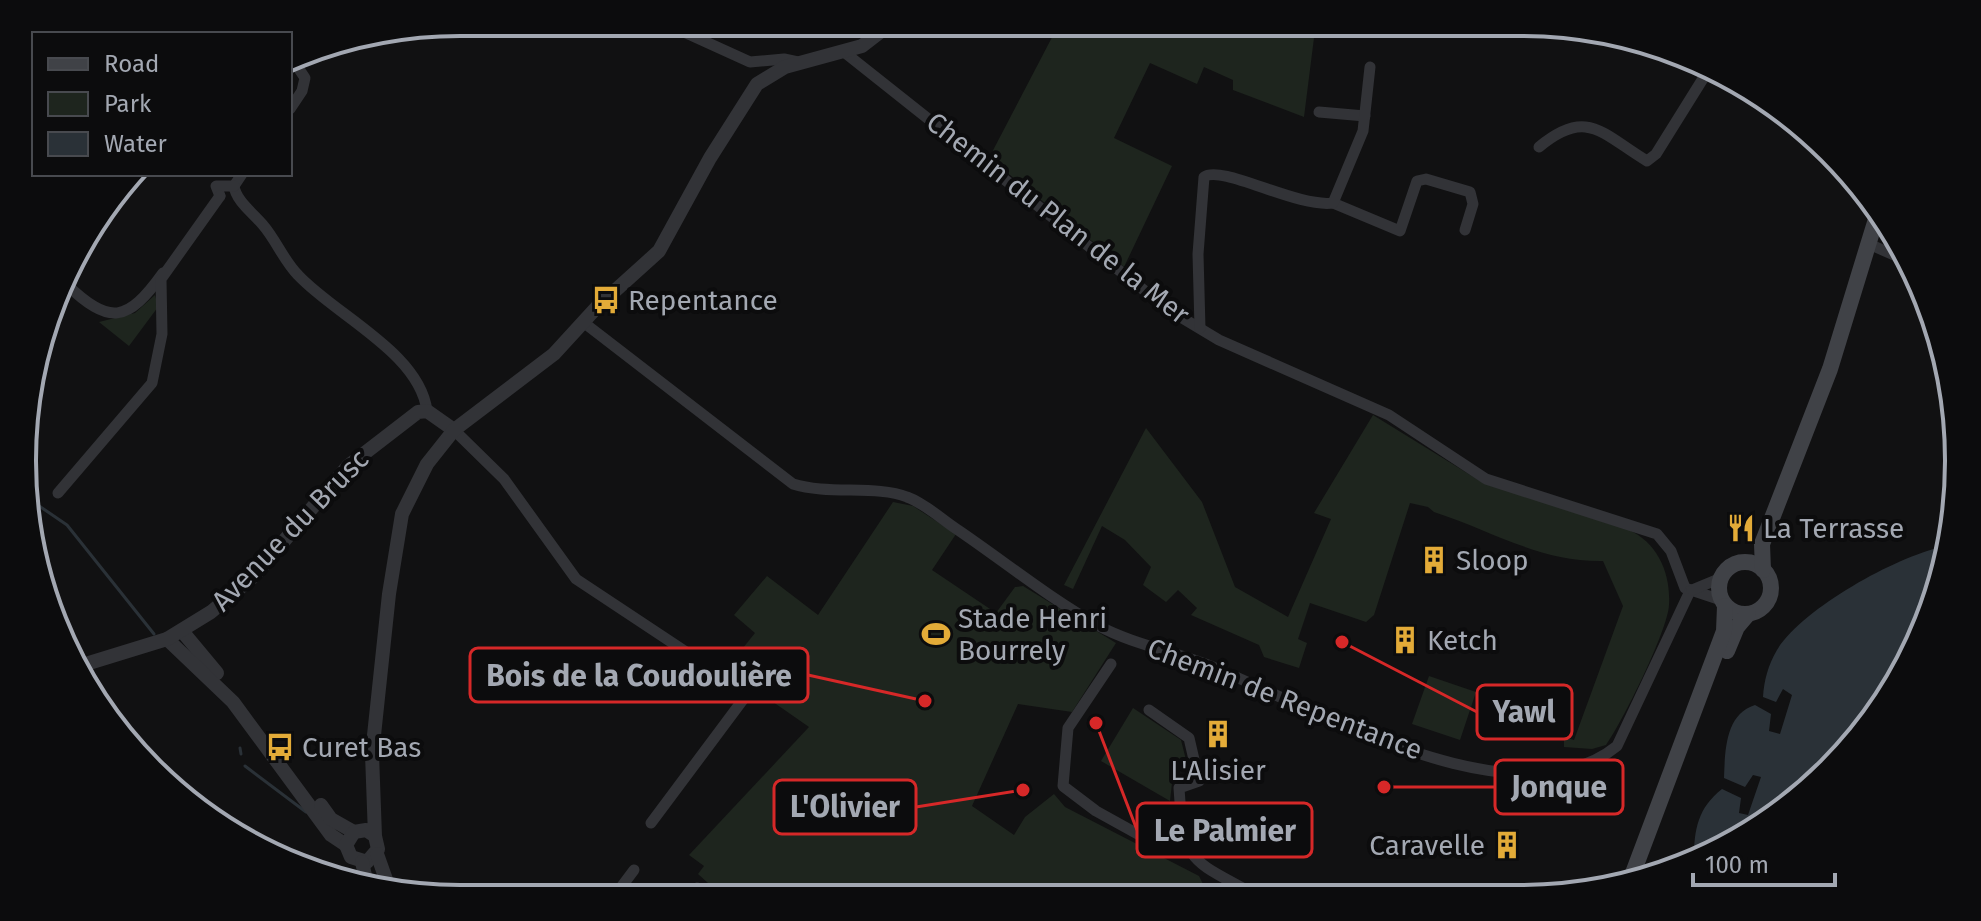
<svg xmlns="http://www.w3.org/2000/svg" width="1981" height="921" viewBox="0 0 1981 921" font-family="'Fira Sans',sans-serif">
  <rect width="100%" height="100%" fill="#111112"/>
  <g fill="#1e251e">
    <path d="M1060,22H1276L1315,30L1304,117L1233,90V80L1204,67L1197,84L1150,63L1114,138L1172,166L1124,267L989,158Z"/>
    <path d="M155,295L158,307L129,346L99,322L135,313Z"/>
    <path d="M1373,415L1480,481L1629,530C1658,543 1671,574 1669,605C1668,630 1622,723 1606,745L1592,749L1564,747V737L1574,740L1623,606L1603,561C1539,562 1493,531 1434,512L1428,507L1410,503L1374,615L1366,622L1310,603L1298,639L1307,643L1299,668L1264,657L1259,645L1191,615L1197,608L1178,590L1166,602L1143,585L1151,567L1125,540L1102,526L1073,589L1064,585L1146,428L1202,502L1235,587L1288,617L1331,519L1314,513Z"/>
    <path d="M893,502L913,506L956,534L932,570L996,613L1015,587L1023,586L1116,643L1072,712L1018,704L972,806L1014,835L1025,817L1054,794L1065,807L1199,876L1209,896L1147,897L1149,894L1139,892L1133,897L697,898L708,883L698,874L704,866L689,855L809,727L726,669L755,633L734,615L767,576L818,615Z"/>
    <path d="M1429,676L1476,692L1460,740L1412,724Z"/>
    <path d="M1133,708L1181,740L1186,760L1173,774L1170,801L1101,761Z"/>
  </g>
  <path fill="#2a3137" d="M1942,547L1926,628L1869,727L1788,808L1698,860L1694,859C1694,829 1698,808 1722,789L1741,798L1739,813L1748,815L1761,777L1753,775L1745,787L1724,778C1725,752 1725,714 1755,705L1771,714L1769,731L1780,734L1792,695L1783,689L1776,702L1763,697C1764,681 1768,665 1777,650C1802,609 1895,557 1942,547Z"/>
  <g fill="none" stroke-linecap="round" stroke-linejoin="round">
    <g stroke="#2a3137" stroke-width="3">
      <path d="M26,497L67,525L154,634"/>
      <path d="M240,748L241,754"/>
      <path d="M245,766L306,812"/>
    </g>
    <g stroke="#323337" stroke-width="11">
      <path d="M662,22L750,62L784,59L798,62"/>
      <path d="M844,52L1169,310L1219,340L1389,415L1486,479L1657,534L1671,551L1685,588L1721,600"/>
      <path d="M290,109L302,91L305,78L293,60"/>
      <path d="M1319,112L1365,116"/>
      <path d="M1539,147C1587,107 1602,134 1647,161L1656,154L1709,69"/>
      <path d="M234,186C236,201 253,213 263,225C276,240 284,261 298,275C335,315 420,353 427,411"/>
      <path d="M234,186L242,174"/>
      <path d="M220,196L216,186H234"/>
      <path d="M1333,203L1400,231L1417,181L1426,179L1470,192L1473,204L1465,230"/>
      <path d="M1869,244L1903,259"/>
      <path d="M65,283C110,326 127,323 163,273"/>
      <path d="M583,322L793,484C828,495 877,485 907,497C926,504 941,519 958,530C1005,562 1049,598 1099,626C1132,644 1176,652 1213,667C1315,709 1518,827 1617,746L1690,591"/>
      <path d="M1200,328L1198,254L1204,177C1221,164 1297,208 1333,203L1363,131L1370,67"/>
      <path d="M454,430L504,479L576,579L748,693L651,823"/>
      <path d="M58,493L152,383L162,334L161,279L220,196"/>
      <path d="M1692,590L1721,578"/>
      <path d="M1111,664L1068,728L1063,786L1096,811L1152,842L1182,836"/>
      <path d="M1149,710L1189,738L1199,781L1179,788C1184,867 1192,859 1257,896"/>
      <path d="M613,898L634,870"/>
      <path d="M688,898L697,888"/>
    </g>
    <g stroke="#323337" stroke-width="14">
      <path d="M182,631L217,673"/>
      <path d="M167,639L233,702L331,835L346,845"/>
      <path d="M76,667L167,639L211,612L254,576L348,466L418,412L427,411L454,430"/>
      <path d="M321,805L331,819L354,832"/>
      <path d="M375,836L366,830L354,832L346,845L351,857L367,862L378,849L375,836L372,754L389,594L402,514L427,464L454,430L554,354L597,307L659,251L710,158L757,84L785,67L862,46L893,22"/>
      <path d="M377,854L388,885"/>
      <path d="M362,862L366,880"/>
    </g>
    <g stroke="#404247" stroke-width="16">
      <circle cx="1745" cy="588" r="26"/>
      <path d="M1763,570L1762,544L1830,369L1876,219"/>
      <path d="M1727,651L1737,627L1748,614"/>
      <path d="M1630,881L1724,631L1725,606"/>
    </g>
  </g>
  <defs>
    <symbol id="bus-bare" viewBox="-9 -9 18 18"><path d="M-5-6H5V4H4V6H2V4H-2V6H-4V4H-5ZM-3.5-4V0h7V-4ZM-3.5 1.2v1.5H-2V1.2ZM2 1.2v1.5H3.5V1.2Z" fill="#e3ab38" stroke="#0c0c0d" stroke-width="2.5" paint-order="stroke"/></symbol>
    <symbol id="restaurant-bare" viewBox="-9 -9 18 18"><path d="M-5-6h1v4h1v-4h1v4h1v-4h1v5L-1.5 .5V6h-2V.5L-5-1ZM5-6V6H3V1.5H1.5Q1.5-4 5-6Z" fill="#e3ab38" stroke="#0c0c0d" stroke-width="2.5" paint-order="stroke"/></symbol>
    <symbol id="building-bare" viewBox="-9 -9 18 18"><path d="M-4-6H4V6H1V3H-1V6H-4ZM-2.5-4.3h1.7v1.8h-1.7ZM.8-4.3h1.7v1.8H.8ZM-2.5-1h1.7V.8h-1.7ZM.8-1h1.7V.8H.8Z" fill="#e3ab38" stroke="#0c0c0d" stroke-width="2.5" paint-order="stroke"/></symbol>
    <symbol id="stadium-bare" viewBox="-9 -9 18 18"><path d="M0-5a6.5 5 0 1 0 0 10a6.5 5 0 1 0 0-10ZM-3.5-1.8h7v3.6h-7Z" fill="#e3ab38" stroke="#0c0c0d" stroke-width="2.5" paint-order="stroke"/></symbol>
  </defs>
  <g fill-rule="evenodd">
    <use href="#bus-bare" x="586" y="280" width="40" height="40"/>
    <use href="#restaurant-bare" x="1721" y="508" width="40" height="40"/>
    <use href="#building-bare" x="1414" y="540" width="40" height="40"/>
    <use href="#stadium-bare" x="916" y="614" width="40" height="40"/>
    <use href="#building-bare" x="1385" y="620" width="40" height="40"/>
    <use href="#building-bare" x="1198" y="714" width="40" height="40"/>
    <use href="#bus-bare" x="260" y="727" width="40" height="40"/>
    <use href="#building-bare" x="1487" y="825" width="40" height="40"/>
  </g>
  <g text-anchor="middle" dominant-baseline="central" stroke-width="8" stroke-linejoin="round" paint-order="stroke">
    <g font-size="28" fill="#a3a8b2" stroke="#0c0c0d">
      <text transform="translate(1058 218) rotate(38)">Chemin du Plan de la Mer</text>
      <text transform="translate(290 530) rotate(-46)">Avenue du Brusc</text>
      <text transform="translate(1285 699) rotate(21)">Chemin de Repentance</text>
    </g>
    <g font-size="28" fill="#a3a8b2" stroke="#0c0c0d" text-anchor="start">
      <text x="628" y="300">Repentance</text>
      <text x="1763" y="528">La Terrasse</text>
      <text x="1456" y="560">Sloop</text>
      <text x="958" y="618">Stade Henri<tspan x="958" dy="32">Bourrely</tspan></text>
      <text x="1427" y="640">Ketch</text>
      <text x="302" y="747">Curet Bas</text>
      <text x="1218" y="770" text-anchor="middle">L'Alisier</text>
      <text x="1485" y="845" text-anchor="end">Caravelle</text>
    </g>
  </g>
  <path d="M0 0H1981V921H0ZM460 36H1521A424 424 0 0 1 1945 460V461A424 424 0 0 1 1521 885H460A424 424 0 0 1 36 461V460A424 424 0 0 1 460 36Z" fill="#0c0c0d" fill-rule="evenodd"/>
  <path fill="none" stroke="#a3a8b2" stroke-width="4" d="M460 36H1521A424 424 0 0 1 1945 460V461A424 424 0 0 1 1521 885H460A424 424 0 0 1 36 461V460A424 424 0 0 1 460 36Z"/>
  <path fill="none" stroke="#d62828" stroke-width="3" d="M925 701L808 675M1342 642L1477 712M1384 787L1495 787M1023 790L916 807M1096 723L1137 830"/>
  <g fill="#d62828" stroke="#0c0c0d" stroke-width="3">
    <circle cx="925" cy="701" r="8"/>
    <circle cx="1342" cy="642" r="8"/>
    <circle cx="1384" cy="787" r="8"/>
    <circle cx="1023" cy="790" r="8"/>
    <circle cx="1096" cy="723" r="8"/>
  </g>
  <g fill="#0c0c0d" stroke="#d62828" stroke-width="3">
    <rect x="470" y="648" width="338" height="54" rx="8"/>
    <rect x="1477" y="685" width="95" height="54" rx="8"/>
    <rect x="1495" y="760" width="128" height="54" rx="8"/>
    <rect x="774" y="780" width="142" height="54" rx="8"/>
    <rect x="1137" y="803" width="175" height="54" rx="8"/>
  </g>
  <g font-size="30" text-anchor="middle" font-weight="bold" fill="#a3a8b2">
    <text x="639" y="686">Bois de la Coudoulière</text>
    <text x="1524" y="722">Yawl</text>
    <text x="1559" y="797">Jonque</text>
    <text x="845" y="817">L'Olivier</text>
    <text x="1225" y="841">Le Palmier</text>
  </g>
  <rect x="32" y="32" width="260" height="144" fill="#0c0c0d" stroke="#484a4f" stroke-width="2"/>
  <rect x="48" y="58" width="40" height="12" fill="#404247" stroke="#484a4f" stroke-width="2"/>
  <text x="104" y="72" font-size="24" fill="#a3a8b2">Road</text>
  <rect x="48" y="92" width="40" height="24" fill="#1e251e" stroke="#484a4f" stroke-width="2"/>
  <text x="104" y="112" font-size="24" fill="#a3a8b2">Park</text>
  <rect x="48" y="132" width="40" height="24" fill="#2a3137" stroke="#484a4f" stroke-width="2"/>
  <text x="104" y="152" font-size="24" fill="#a3a8b2">Water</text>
  <path d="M1693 873v12h142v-12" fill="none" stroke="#a3a8b2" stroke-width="4"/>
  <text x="1705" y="873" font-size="24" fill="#a3a8b2" stroke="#0c0c0d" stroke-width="6" paint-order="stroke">100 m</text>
</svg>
